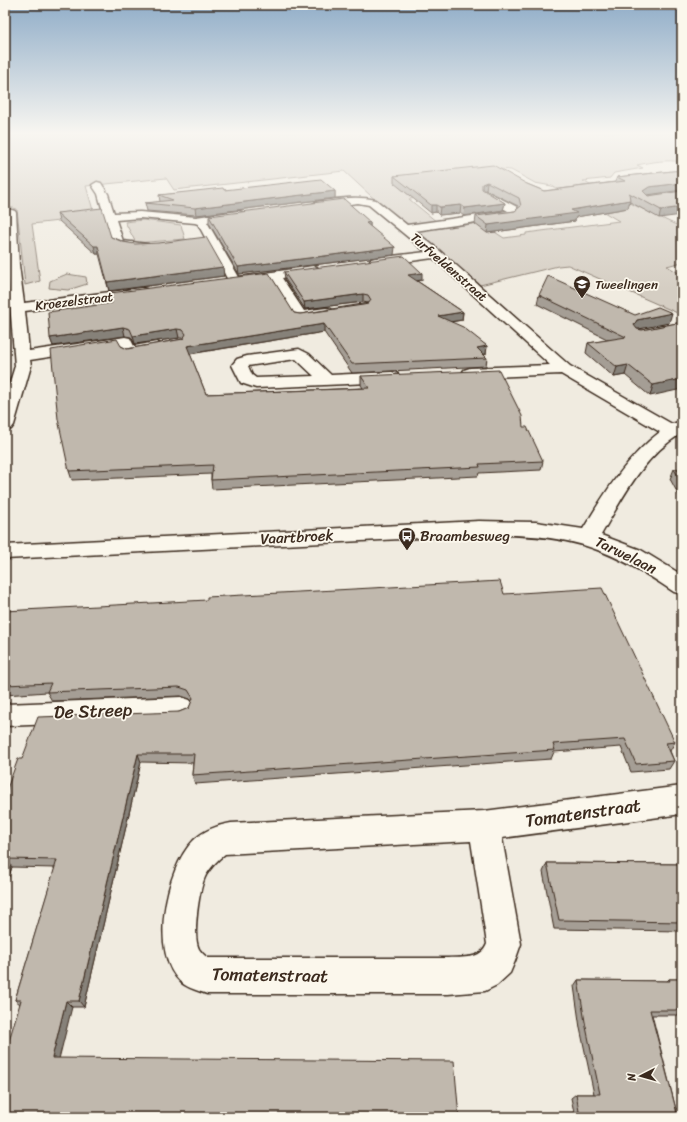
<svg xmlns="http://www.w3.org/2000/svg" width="687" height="1122" viewBox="0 0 687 1122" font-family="Sriracha,sans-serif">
  <rect width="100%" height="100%" fill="#f0ebe0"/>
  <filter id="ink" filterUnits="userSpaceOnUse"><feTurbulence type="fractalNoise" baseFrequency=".025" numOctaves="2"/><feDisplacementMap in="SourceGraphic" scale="8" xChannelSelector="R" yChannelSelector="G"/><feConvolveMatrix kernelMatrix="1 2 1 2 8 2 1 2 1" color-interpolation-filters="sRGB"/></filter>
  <g filter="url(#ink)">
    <g fill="#d5cec3" stroke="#887c70">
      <path d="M5,132H682V162C667,159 652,162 637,165L643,168L614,173L610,178L583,181L616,200L630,203L674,224L682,226V262L667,266L682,275V315L568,265L558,266L480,285L414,231L481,223L504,238L526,235V233L619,221L592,205L573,199L552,186L535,183L511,170L499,169L429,197L409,199L437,222L408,226L371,196L344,171L174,190L166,178L86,186L95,217L32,224L40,281L25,285L17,209L5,206Z"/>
      <path d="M143,220L181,225L185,239L136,243L125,222Z"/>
      <path d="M67,274L86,277L87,284L68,290L49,288L50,281Z"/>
    </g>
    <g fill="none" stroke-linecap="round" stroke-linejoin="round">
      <defs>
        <g id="minor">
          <path d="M97,182L101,183L108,194L114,213L140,212L196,217L238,211L242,212L243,214L242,216L207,222L239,277L313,266L317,267L319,270L317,273L282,278L304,311L326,308L331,309L333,312L331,315C320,318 306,322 295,319L270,280L235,285L230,284L198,224L195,223L140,218L116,220L123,241L148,244L150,247L148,250L144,251L122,250L118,249L112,243L98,194L92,185Z"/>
          <path d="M486,191L517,207L518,214L517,216L415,231L440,251L570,366L672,424L682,421V433C643,456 623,497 601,535L641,550L682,575V594L674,592C604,544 564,533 479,535L5,559V545L479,521L536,522L583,529C605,493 626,458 660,432L561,374L470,378L464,376L462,373L464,370L470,368L550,365L433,258L375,266L371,265L369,262L371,259L375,258L426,252L369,205L358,203L316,208L311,205L316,202C336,199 356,195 376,200L407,225L508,211L482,196L481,194L482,192Z"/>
          <path d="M5,208L15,211L16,213L19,265L24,303L141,288L146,289L148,292L146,295L141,296L25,311L29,351L125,337L130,338L134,346L156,342L161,344L164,347L161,350C150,353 135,357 124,354L120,346L30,360L31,366L14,425L11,429L5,430V398L15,366L7,265Z"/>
          <path d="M299,349L309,354L331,375L392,372L398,374L400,377L398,380L392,382L256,388L241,383L232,365L237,359L247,356ZM296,359L314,376L256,378L252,375L248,366Z"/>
          <path d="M181,697L190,700L194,708L190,716L181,719L5,726V704Z"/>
          <path d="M682,786V814L502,838L521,944L515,961L510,973L497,985L485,991L448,994H207C199,991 188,988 182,983C148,955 166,868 193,841C202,831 218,825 231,823L484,811ZM471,841L487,944C481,960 463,957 448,958H208C205,956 201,952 199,949C192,936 199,888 206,875C211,867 217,860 225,854Z"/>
        </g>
      </defs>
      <use href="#minor" stroke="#3b2a1e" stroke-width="3"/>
      <use href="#minor" fill="#fbf7ec" fill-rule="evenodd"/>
    </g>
    <g fill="#a59e95" stroke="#3b2a1e">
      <path d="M682,170V190L647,195L648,196L682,191L659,218L630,202L628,208L576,217L575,221L487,233L475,224L476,216L515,211L518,208V206L486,190H483L505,203L503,210L464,216L460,213L439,215L436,212L431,213L394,183V176L527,184L544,191L615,182L617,177Z"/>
      <path d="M224,190L335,191V198L196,215L147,211L145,203L160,202L159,195Z"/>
      <path d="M57,213L111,237L224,276L109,291L99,254H96L59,221Z"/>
      <path d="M209,216L370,222V226L394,255L239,274L209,223Z"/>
      <path d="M284,272L422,280L417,281L463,312L462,320L451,322L487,346L486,354L484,355L487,358L486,366L352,373L324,332L190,354L206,394L363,388L361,385V376L523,427L543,461L541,470L479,473L478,476L212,489L211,480V474L72,480L69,471L121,346L127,349L183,339V338H179L135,344L131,337L125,336L53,346L50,338L112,303L294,313L300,314L369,303H368L363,302L305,309L285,279Z"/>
      <path d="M539,295L669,323L638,329L642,330L682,322L650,396L625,375L614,377L586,353L588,343L609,340L537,304Z"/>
      <path d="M674,469H682V501L670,479Z"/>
      <path d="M504,594L675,742L670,751L674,761L669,769L631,772L621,747L554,752L551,759L195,784L192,775L193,763L141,762L84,1007H72L5,1117L20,1004L15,1000L55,868L12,867L5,888V794L22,759L179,712L189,708L192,701L190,699L181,696L52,701L47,692L5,695V611Z"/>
      <path d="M547,863L682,864V931L554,929L543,872Z"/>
      <path d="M669,979H682V1015H652L678,1117H575L571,1098L576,1094H594L580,1028L574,986L578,980L667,981Z"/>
    </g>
    <g fill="#868179" stroke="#3b2a1e">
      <path d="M487,182L486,190L481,191L482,184Z"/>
      <path d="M682,183V190L647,195L643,191L649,187Z"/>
      <path d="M335,191V198L196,215L195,208Z"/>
      <path d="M630,200L628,208L576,217L575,221L487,233L488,225L571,210Z"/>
      <path d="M505,203L503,210L464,216L465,208Z"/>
      <path d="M431,205H436V212L431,213Z"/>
      <path d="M461,205L460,213L439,215L440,207Z"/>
      <path d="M682,207V215L659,218L661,210Z"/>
      <path d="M370,222V230L366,223Z"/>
      <path d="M94,246H98L99,254H96Z"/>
      <path d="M395,247L394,255L239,274L238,267Z"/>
      <path d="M223,267L224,276L109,291L107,282Z"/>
      <path d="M422,273V280L408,282V275Z"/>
      <path d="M363,294V302L305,309L304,302Z"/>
      <path d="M463,312L462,320L437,324L438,316Z"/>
      <path d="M672,313L669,323L634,330V325L637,320Z"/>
      <path d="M324,324V332L188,354L187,346Z"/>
      <path d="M123,327L125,336L53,346L50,338Z"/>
      <path d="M177,329L179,338L135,344L133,336Z"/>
      <path d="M487,346L486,354L476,356L477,348Z"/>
      <path d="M628,365L625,375L614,377L617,367Z"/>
      <path d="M682,379V389L650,396L653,385Z"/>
      <path d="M138,754L141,762L84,1007L79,1001Z"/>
      <path d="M6,859L12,867L5,888V862Z"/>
      <path d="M66,1001L72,1007L58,1063L52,1058Z"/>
    </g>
    <g fill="#c0b8ad" stroke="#3b2a1e">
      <path d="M493,165L527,184L544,191L625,181L617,177L682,170V183L649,187L643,191L648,196L682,191V207L661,210L629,193L630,200L571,210L577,213L488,225L476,216L515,211L521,206L519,198L487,182L482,184V189L505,203L465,208L461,205L440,207L436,205H431L394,176Z"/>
      <path d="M321,179L335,191L195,208L145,203L173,200L159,195L223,188L224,190Z"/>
      <path d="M344,199L370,222L366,223L395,247L238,267L209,216Z"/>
      <path d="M102,208L111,237L123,242L135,244L159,243L206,237L223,267L107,282L98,246H94L57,213Z"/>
      <path d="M404,256L422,273L408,275L463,312L438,316L463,327L487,346L477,348L487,358L352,364L324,324L187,346L206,394L369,388L361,376L499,370L522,416L523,427H527L543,461L479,464L480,467L211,480L213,465L69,471L58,419L51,350L117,339L121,346L127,349L183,339L186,334L183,330L177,329L133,336L130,329L123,327L50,338L48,312L112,303L110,293L269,273L294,313L300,314L363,305L368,304L371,300L368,295L363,294L304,302L284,272Z"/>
      <path d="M548,276L635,315L658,307L672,313L637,320L634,325L637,329L642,330L682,322V379L653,385L628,365L617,367L588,343L626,337L539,295Z"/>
      <path d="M674,469H682V483Z"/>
      <path d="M500,581L504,594L602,588L675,742L666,743L674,761L636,764L625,739L553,744L555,750L192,775L194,754H138L79,1001H66L52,1058L454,1061L459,1117H5V1054L21,1000H15L57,860L6,859L5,862V794L18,759H22L38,717L179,712L189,708L193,698L188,690L179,687L47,692L51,683L5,685V611L207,600V597Z"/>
      <path d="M547,863L682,864V922L559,920Z"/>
      <path d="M669,979H682V1010H650L678,1117H580L576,1094H600L585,1022L578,980L670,981Z"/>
    </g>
  </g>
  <linearGradient id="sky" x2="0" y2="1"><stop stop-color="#90adc8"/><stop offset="0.46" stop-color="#f8f6f1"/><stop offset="1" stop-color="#f8f6f1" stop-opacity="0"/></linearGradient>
  <rect width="687" height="289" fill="url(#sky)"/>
  <defs>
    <symbol id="school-pin" viewBox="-11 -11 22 30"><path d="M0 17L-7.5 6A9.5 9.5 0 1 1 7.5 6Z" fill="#3b2a1e" stroke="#fbf7ec"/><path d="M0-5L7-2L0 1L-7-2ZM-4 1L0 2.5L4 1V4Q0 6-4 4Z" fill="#fff"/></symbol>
    <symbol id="bus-pin" viewBox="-11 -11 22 30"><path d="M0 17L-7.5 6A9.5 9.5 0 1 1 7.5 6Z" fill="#3b2a1e" stroke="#fbf7ec"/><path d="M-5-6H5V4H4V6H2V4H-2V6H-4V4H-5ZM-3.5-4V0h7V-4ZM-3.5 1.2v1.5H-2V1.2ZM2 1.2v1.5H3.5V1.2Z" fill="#fff"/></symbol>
  </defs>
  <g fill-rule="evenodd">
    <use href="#school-pin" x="572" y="274" width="20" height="27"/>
    <use href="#bus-pin" x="397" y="526" width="20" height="27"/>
  </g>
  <g text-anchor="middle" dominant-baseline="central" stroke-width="3.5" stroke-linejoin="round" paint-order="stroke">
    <g font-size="13" fill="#3b2a1e" stroke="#fbf7ec">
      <text transform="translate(449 267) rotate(41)">Turfveldenstraat</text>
      <text transform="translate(74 301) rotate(-7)">Kroezelstraat</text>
    </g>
    <g font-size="13" fill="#3b2a1e" stroke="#fbf7ec" text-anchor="start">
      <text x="595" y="284">Tweelingen</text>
    </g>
    <g font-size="15" fill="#3b2a1e" stroke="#fbf7ec" text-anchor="start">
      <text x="420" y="536">Braambesweg</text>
    </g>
    <g font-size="15" fill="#3b2a1e" stroke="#fbf7ec">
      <text transform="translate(297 537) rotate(-3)">Vaartbroek</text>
      <text transform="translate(626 555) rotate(26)">Tarwelaan</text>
    </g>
    <g font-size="18" fill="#3b2a1e" stroke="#fbf7ec">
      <text transform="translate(93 711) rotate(-2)">De Streep</text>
      <text transform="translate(583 813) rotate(-8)">Tomatenstraat</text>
      <text transform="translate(270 975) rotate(1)">Tomatenstraat</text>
    </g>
  </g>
  <rect width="687" height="1122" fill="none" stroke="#fbf7ec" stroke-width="20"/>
  <rect x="10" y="10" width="667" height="1102" fill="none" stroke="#3b2a1e" stroke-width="1.5" filter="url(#ink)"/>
  <g transform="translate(641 1076) rotate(264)" stroke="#fbf7ec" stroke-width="3" paint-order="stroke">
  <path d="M0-3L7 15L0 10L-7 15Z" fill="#3b2a1e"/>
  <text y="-6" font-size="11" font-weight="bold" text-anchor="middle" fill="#3b2a1e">N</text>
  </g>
</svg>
